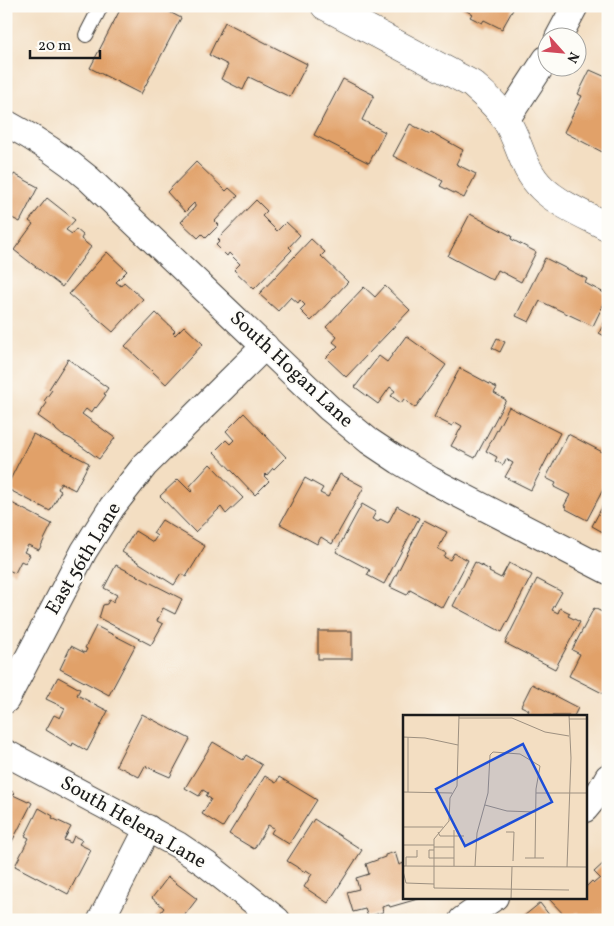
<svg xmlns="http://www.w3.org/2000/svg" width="614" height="926" viewBox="0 0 614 926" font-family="Vollkorn,serif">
  <rect width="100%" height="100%" fill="#fdfcf7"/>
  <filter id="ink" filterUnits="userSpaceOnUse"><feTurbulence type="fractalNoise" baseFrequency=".02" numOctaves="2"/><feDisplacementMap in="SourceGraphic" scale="10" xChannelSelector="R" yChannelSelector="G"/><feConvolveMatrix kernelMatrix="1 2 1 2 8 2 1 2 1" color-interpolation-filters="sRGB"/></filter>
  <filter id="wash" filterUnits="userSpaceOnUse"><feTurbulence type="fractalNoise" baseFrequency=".0096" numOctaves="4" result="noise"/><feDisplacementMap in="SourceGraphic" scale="20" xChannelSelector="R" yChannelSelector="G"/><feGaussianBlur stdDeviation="1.12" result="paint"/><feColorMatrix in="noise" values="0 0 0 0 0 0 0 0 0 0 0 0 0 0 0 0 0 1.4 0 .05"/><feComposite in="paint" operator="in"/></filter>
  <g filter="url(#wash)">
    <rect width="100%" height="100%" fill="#f3dec2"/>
    <g id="blocks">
      <g fill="#e1a169">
        <path d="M122,6H158L181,18L141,94L90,68Z"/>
        <path d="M458,6H515L502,29L484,20L482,23L470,17L472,14Z"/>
        <path d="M225,22L307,64L290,97L249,77L243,90L221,79L228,65L209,55Z"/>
        <path d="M590,70L608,78V155L564,132L582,96L578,94Z"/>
        <path d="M343,79L374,95L362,120L385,132L369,163L314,135Z"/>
        <path d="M410,124L430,134L431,132L463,150L456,164L476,174L464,198L440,186L443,181L393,156Z"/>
        <path d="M196,162L226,191L229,188L238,196L215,221L219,225L206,238L202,234L198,238L181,222L195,207V205L194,203L185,212L167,192Z"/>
        <path d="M14,174L38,187L20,222L12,218L6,228V189Z"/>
        <path d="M47,198L75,220L66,230L72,234L76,229L83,235L81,239L91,247L62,287L14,250L33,224L29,221Z"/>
        <path d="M256,200L267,211L262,216L277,231L286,222L300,235L289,247L292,250L254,289L234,270L240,264L229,253L227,256L216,245L220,241L218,239Z"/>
        <path d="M470,214L512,236L511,239L536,252L521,282L498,270L493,280L448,256Z"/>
        <path d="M311,239L325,252L321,256L348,282L311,321L300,310L305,305L300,300L298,303L291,297L278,311L259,294Z"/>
        <path d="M107,252L127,271L116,282L121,286L124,282L143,299L113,332L69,294Z"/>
        <path d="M545,258L587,279L585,283L608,295L593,326L540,301L529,322L516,316Z"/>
        <path d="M385,286L410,310L346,377L326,358L338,346L333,342L337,337L326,327L364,287L375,297Z"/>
        <path d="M156,313L175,331L173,333L175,335L184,326L203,344L166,384L125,346Z"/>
        <path d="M608,315V338L599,333Z"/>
        <path d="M406,336L446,365L415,408L404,399L401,403L391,396L395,391L390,387L378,404L355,387L379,356L387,362Z"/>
        <path d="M497,338L505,342L500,352L492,348Z"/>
        <path d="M68,359L108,388L104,394L106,395L96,408L95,407L91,413L86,409L82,414L115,438L99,459L71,439L62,435L56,430L55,428L38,416L47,403L44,401L52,390L49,389Z"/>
        <path d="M460,368L497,388L494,393L506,400L475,458L451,446L462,426L455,422L452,426L434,417Z"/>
        <path d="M509,407L560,433L531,490L505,477L513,463L506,459L503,465L495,461L497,457L486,451Z"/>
        <path d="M244,413L286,457L274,469L273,468L267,475L266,474L264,476L269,481L255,495L214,452L226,440L230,444L234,440L226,431Z"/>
        <path d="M33,434L89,463L75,490L61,483L58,489L61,491L50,511L6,488Z"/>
        <path d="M568,434L608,455V480L587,520L566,509V507L564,506L570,495L554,487L556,483L546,478Z"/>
        <path d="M210,464L243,498L226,514L221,507L195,532L160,496L178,479L191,492L192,491L189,487Z"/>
        <path d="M340,474L364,487L332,544L321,537L317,544L280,524L305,478L323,488L320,493L328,497Z"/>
        <path d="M608,496V535L592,526Z"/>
        <path d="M6,500L52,524L39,550L28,545L24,552L30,555L25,563L21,561L15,573L6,569Z"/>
        <path d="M362,504L376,512L372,519L378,522L380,519L388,523L397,506L419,518L384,584L367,575L370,570L336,552Z"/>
        <path d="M162,520L205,546L186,577L181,574L174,585L122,552L135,531L153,542L157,536L153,533Z"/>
        <path d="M424,520L447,532L438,549L446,553L444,557L450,560L454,553L468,560L443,608L410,590L407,595L390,587Z"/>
        <path d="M475,562L490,570L489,572L501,578L509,563L532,575L502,632L453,606Z"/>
        <path d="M116,565L182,599L175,614L163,608L157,621L163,624L151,645L99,618L103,605L107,604L109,600L113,602L117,595L104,588Z"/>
        <path d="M537,579L562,592L552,610L558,613L560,608L570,613L568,616L580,622L555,669L505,643Z"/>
        <path d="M594,608L608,615V696L569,676L580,654L572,650Z"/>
        <path d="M96,626L135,646L109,695L60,669L71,646L85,653L87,649L85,648Z"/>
        <rect x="318" y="631" width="34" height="28"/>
        <path d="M58,677L80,689L77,695L108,711L87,751L73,743L72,746L46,730L54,715L60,718L65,708L46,699Z"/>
        <path d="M532,684L578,708L574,716H526L529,710L521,706Z"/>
        <path d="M142,714L190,739L170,777L145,766L139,777L116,765Z"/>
        <path d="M213,742L243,760L246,755L262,765L223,827L202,814L211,799L206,796L208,793L203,790L199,796L185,788Z"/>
        <path d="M265,776L276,783L279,777L317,800L289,844L271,833L274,828L268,825L254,849L229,834Z"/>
        <path d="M11,791L15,793L13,795L28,802L29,801L32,803L6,853V793L10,794Z"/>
        <path d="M39,808L53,816L52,818L71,827L64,840L71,843L74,836L82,840L79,844L91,850L68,894L15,866L29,838L25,836Z"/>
        <path d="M314,819L362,850L328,903L304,887L312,874L306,870L305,872L287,861Z"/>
        <path d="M395,852L399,865L404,863V897L421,898L390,907L389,905L382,907L383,912L368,917L365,909L353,912L347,892L359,889L356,878L369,874L366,864L385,857V855Z"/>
        <path d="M606,861L608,864V920H584L577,912L569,920L549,899L551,897H585V888L592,881L594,883L600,878L594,872Z"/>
        <path d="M168,877L197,899L184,916L188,920H155L164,908L152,898Z"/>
        <path d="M540,903L553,920H519Z"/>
      </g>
    </g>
  </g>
  <g filter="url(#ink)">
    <use href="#blocks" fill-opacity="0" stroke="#3c3935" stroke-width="1"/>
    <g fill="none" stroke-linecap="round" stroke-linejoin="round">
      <defs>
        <path id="service" d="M86,35L101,6"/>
        <g id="minor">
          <path d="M558,38L575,6"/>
          <path d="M506,120L546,59"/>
          <path d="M6,123C38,140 62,156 89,179L330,409L369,441L399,461L431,480L608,571"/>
          <path d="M6,700L84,551L112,507L145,465L265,346"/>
          <path d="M6,753L178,845L206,864L277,920"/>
          <path d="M585,809L600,791L608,777"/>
          <path d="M101,920L148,828"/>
          <path d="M462,920L495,897"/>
        </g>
        <path id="tertiary" d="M325,6L472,84C484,95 498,106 506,120C520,142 522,169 542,188C558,204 587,216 608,227"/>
      </defs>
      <use href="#service" stroke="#3c3935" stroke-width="16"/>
      <use href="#minor" stroke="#3c3935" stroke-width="28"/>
      <use href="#tertiary" stroke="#3c3935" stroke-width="29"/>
      <use href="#service" stroke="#fff" stroke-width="14"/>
      <use href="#minor" stroke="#fff" stroke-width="26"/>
      <use href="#tertiary" stroke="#fff" stroke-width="28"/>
    </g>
  </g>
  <g text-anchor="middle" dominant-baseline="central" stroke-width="4" stroke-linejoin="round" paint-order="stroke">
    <g font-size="20" fill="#1c1c1c" stroke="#fdfcf7">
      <text transform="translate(291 370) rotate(43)">South Hogan Lane</text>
      <text transform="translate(84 559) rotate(-59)">East 56th Lane</text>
      <text transform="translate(133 823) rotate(30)">South Helena Lane</text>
    </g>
  </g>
  <g transform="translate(403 715)">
    <rect width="184" height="184" fill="#f3dec2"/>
    <path fill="none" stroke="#9d9080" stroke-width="1" d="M56,0L54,71L47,83L46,106L31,124V173L166,175M56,3H109L142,17L166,21M166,4H184M0,22L22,23L55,30M0,77L49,78M5,77V22M133,78H184M82,90L104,96L132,97M0,112H40M51,115V121H61M35,117L37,121H51V151M103,117H111L110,146M0,130H31M31,132H51M31,135H26V143H51M122,143H141M0,151L184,152M3,151V142H14V135M72,151L74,118L85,78L87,40L90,37L117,39L137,51L133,74L132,143M164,152L168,43L166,0M0,156L3,168L31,169M108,184L109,152"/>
    <path fill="#1d4ed8" fill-opacity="0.15" stroke="#1d4ed8" stroke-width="2.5" d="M120,29L149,87L62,131L33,74Z"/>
    <rect width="184" height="184" fill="none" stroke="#1c1c1c" stroke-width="2.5"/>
  </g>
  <rect width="614" height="926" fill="none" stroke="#fdfcf7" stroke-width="25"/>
  <g transform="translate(562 52) rotate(117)"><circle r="24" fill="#fdfcf7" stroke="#a3a29f"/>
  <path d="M0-4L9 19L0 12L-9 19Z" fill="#d1495b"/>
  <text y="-8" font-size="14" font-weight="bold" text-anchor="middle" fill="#1c1c1c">N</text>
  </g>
  <path d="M30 50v8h70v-8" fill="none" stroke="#1c1c1c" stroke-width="2.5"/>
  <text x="38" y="50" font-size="15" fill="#1c1c1c" stroke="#fdfcf7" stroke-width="4" paint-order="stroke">20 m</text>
</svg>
